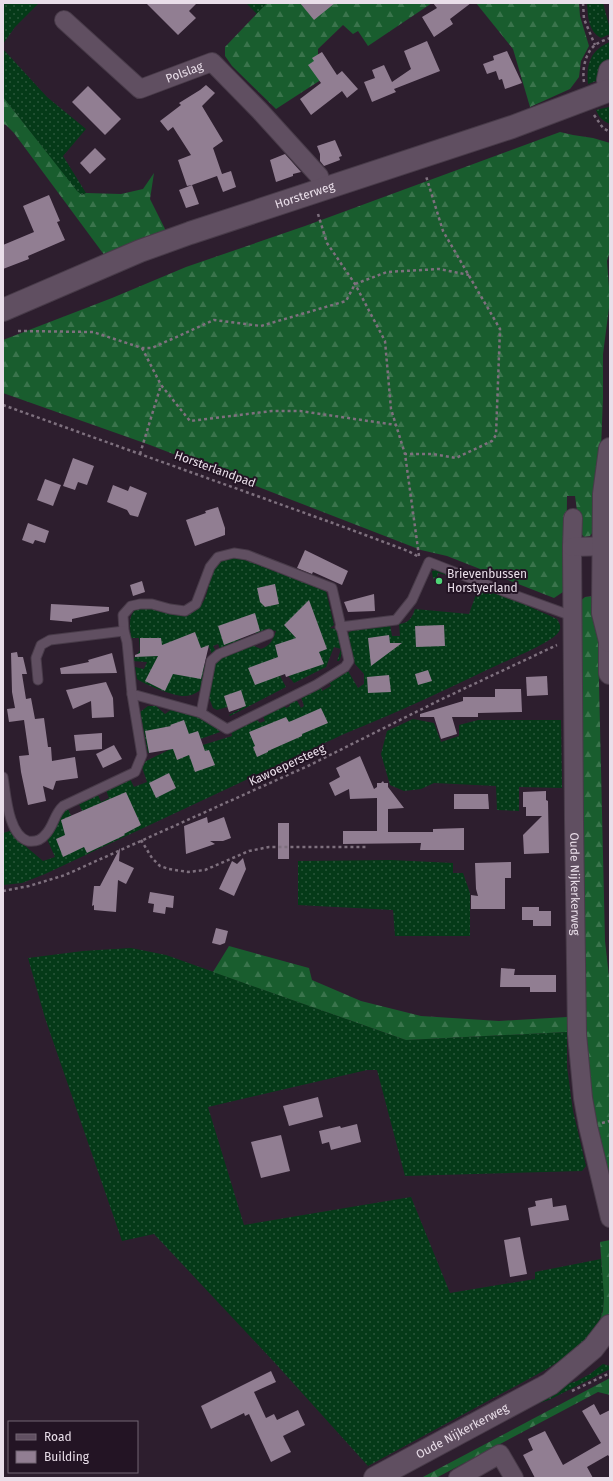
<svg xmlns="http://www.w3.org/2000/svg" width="613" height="1481" viewBox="0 0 613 1481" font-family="'Fira Sans',sans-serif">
  <defs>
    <pattern id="grass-dots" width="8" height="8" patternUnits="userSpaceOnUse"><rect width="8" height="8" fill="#053a18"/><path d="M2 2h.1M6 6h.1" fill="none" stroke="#29563a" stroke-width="1.8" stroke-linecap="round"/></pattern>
    <pattern id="forest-firs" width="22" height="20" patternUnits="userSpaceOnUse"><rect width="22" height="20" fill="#195d2e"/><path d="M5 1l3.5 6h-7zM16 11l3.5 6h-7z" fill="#3a744c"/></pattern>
  </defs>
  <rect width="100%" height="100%" fill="#2d1e2e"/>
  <g fill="url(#grass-dots)">
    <path d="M3,3H39L15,27L3,44Z"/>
    <path d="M246,3H267L257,14Z"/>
    <path d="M587,3H603L610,29V34L601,38C588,31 588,16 587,3Z"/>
    <path d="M610,42V62L596,81L588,84C586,63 591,50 610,42Z"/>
    <path d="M3,49L47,97L86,129L63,156L86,193L82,195L77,192L3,97Z"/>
    <path d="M609,107H610V124C602,121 599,117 596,110Z"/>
    <path d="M238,557L326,591L334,625L330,628L336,629C339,639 345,651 339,661H337L341,649L334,647L326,667L294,683L286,673L280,676L286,687L230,716L229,715L242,708L241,703L217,710L213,708L208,695L215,663L221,657L239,648L254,646L261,649C270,646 273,640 276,631L266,629L256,634L252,621L236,627L241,640L220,649L218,644L213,646L216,652L212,654L209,647L190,654V666L208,665C206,673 206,686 199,691C195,694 189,696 184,696C173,696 146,685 137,679L135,667L144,669L147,662L132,661L140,650L139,638H131C130,625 127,614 140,606L191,613C194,610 198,608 201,605C211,594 208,567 222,560C227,558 233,558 238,557Z"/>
    <path d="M442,569L481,585L557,619C560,624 562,628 558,633C551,642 516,657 504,662C451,687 399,712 344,734L45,874L22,883L3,885V833L10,831L18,840L43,861L55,857L47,839L63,811L68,809L80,835L90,829L79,804L98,795L101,802L109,798L106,790L130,779L134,787L147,782L142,767L146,761L173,748L172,744L148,753L140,712L148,706H156L165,714L175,707L214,724L220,732L192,742L193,748L232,736L231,731L256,719L260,723L265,721L263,716L284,705L286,708L290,706L289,703L296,699L301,708L304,706L301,697L321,686L322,691L331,686L328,680L348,671L358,688L364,684V674L355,664L347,637L349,632L357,629L390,624L392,636H400L399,624C409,623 412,618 415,609L469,614L479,586L447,574L446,575L438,573L437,577L433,579L432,571Z"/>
    <path d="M413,719L434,723L441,742L459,736V725L478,720H561L562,788L519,787V811L497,810L496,786L434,783L421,789L404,791L390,785L381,754L387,731Z"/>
    <path d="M391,860L453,863V873H463L470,893V936H395L393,910L298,905V861Z"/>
    <path d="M131,948L166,955L406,1040L567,1032V1067L573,1111L586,1166L582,1171L405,1176L377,1070H367L208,1107L244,1225L411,1197L450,1293L535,1279V1272L601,1259C602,1272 604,1284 604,1297C604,1333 575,1351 547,1369L368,1466L275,1363L154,1234L122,1241L45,1018L28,958L83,951Z"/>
    <path d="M603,1364L610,1366V1369L549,1400L524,1408L564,1385L577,1381L590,1374Z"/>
  </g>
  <g fill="url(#forest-firs)">
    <path d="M267,3H432L368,46L358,31L353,34L343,25L318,49V59L330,74L276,109L232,66L225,56V47Z"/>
    <path d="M476,3H579L580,16L589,46L581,61L579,77L570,89L530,107L513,49Z"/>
    <path d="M3,97L77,191L82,195L86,193L121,194L143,189L154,173L150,199L167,233L105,256L14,133L6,125L3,124Z"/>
    <path d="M560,132L573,135L593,138L610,143V251L607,261L610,300L603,354V398L598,525L590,536L584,537L580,532L575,496H567L566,590L554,598L447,556L421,550L150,445L3,393V340L112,298L186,267L305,226Z"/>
    <path d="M597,596L605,941L610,985V1185L601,1149L583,1039L579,602L585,597Z"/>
    <path d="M229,946L309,968L312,980L361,1001L421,1016L499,1021L567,1017V1032L406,1040L213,972Z"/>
    <path d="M610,1240V1318L598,1326L603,1311L604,1297L600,1242Z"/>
    <path d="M610,1378V1395L598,1392L436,1478H421Z"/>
  </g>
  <g fill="#917e92">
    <path d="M146,3H197L189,11L196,18L178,35Z"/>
    <path d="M300,3H335L314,20Z"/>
    <path d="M433,3H471L450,19L453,24L434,37L422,17L437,8Z"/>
    <path d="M427,41L440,71L394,89L396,92L372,102L364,82L375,78L372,70L384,65L392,82L411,69L404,51Z"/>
    <path d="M507,51L522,83L505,89L502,79L499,80L496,71L487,74L483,64L494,60L493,56Z"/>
    <path d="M322,52L337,75L342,71L358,89L347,98L342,91L311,115L300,99L321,83L308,65L314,61L312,58Z"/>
    <path d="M206,85L215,93L202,106L223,141L213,148L222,174L231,171L236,187L223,192L217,176L192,185L199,204L186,208L179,190L192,185L187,186L178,160L191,155L173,127L168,131L160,121L181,105L179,103L200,90Z"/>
    <path d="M88,86L121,119L105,135L72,102Z"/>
    <path d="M335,140L342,156L339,157L340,160L324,166L320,161V154L317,146Z"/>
    <path d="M95,148L106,159L90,174L80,163Z"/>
    <path d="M285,154L301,172L293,174V176L276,182L270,160Z"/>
    <path d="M49,195L60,221L57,222L65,240L28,256L29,259L3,269V245L34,232L23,206Z"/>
    <path d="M73,458L94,466L87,485L78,482L75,490L63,486Z"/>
    <path d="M45,479L61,485L53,506L37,500Z"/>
    <path d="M113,485L128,491L130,486L147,493L138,517L130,515L127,510L107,502Z"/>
    <path d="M218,507L225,528V535L195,546L186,520L206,513L205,511Z"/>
    <path d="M28,523L49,531L45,543L35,540L33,544L22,540Z"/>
    <path d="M305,550L348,571L342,585L313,572L312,574L297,568Z"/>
    <path d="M142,581L145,592L133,596L130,585Z"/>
    <path d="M275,584L279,604L265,607L260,602L257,588Z"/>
    <path d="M374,594L375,611L348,612L344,602Z"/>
    <path d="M309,600L327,649L319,652L324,664L286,677L285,674L255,685L248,668L278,657L275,645L296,638L284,625Z"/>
    <path d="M51,604L109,607V611L72,619V622L50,620Z"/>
    <path d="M255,613L260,631L224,645L218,626Z"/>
    <path d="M444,625L445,646L416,647L415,626Z"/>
    <path d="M195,632L201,648L209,645L201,679L173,674L165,691L145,681L158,656L135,657V655L140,653V638H161L162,645Z"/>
    <path d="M389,635L390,643H402L371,666L368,638Z"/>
    <path d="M17,652L18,657H23L27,674H22L26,699L31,698L35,719L44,718L48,747H51L52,761L75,757L78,778L56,781L53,790L43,786L46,801L28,805L21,772L19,756L29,755L24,720L9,722L7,709L15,708L12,692L11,653Z"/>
    <path d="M112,653L117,673L61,674L60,668L89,662L88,660Z"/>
    <path d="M428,670L432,681L418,685L415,674Z"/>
    <path d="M389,675L391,692L368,693L367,677Z"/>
    <path d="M547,676L548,695L527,696L526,677Z"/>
    <path d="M106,682L113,698L114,717L92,718L91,701L73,709L66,690Z"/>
    <path d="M495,689H521L522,712L478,713V717H452L457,734L441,739L434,717H420V714L463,701V697H495Z"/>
    <path d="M241,690L246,706L229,712L224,696Z"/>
    <path d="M321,708L328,723L302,734V736L268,751V752L257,757L253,747L255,746L249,732L286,717L289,722Z"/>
    <path d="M184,720L189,734L198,731L205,751L209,750L215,765L195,772L189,755L177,760L173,749L149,753L145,731L171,726L170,725Z"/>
    <path d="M102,733V749L76,751L74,735Z"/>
    <path d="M114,745L122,759L103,768L96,754Z"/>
    <path d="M360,756L374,789L377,787V783H381L383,781L384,783H388V787L404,808L388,809V832H433V829L464,828V850H420L421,843L343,844V831H377V798L350,799L349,789L335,796L329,783L340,777L336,768Z"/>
    <path d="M169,773L176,788L156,798L149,783Z"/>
    <path d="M546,791V800L548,801L549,853L524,854L523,835L542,816H526V807H523V792Z"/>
    <path d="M126,792L141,825L124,834L125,835L87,853L84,847L63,857L56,839L65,835L61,820Z"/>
    <path d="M454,794H488L489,809H454Z"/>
    <path d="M207,817L208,823L224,817L231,838L223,841H210L215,844L186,854L184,826Z"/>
    <rect x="278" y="823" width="11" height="36"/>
    <path d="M120,848L119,861L134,868L126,884L118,880L116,912L94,910V905L92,906L94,886H100Z"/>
    <path d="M243,858L246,869L234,896L219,889L232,861L237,864Z"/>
    <path d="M511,862V878H505V909H471V895L478,896L476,889L475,863Z"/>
    <path d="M150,892L174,896L173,908L166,907L165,914L153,912L154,904L148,903Z"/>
    <path d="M522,907H539V911H551V926H533V920H522Z"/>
    <path d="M216,928L228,931L225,943L220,945L212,943Z"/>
    <path d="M501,968L515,969L514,975H556V992H530V987H500Z"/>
    <path d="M318,1097L323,1117L289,1126L283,1106Z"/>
    <path d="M357,1124L361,1142L331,1150L329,1142L322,1144L319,1131L340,1126L341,1128Z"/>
    <path d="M281,1135L290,1171L261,1178L251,1142Z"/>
    <path d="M552,1198L553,1207L566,1205L569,1220L531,1226L528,1208L536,1206L535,1201Z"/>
    <path d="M520,1237L527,1274L510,1277L504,1240Z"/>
    <path d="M271,1371L276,1382L254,1392L266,1418L274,1414L277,1420L298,1410L305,1425L283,1436L291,1452L271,1462L249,1414L245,1416L244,1413L211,1429L201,1406Z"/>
    <path d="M594,1404L600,1415L610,1410V1458L608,1455L587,1467L593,1478H535L523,1455L533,1450L528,1439L545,1431L563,1465L601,1443L582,1411Z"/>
  </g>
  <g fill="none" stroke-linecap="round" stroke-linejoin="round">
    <defs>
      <g id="lane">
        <path d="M234,553L247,555L332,588L349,661L345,667L316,685L227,729L201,713L132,694L127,642L124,631L123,615L131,606L140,604H152L170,609L185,611L196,604L210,567L218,557Z"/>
        <path d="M340,627L396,620L412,600L429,562L503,591L572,616"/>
        <path d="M38,680L36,658L41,645L50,640L124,631"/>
        <path d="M201,713L211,661L219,654L269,634"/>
        <path d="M3,777C6,794 8,835 28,841C35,842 41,840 45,835C54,826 54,814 63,806L135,772L142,755L132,694"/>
      </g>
      <g id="street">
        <path id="s1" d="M64,20L140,89L212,62L260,111L319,176L323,189"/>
        <path id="s2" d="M573,518L572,547L574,821L577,1034L583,1098L588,1126L610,1218"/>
        <path d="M572,547L610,546"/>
        <path d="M458,1478L500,1454L514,1478"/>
      </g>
      <g id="secondary">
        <path d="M610,71L608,80L610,91"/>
        <path id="s3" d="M3,310L140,251L190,233L512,127L610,90"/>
        <path d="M610,640V673"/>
        <path d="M610,641L603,613L604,494L610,449"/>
        <path id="s4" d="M375,1478L550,1384L593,1348L610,1326"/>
      </g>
    </defs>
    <use href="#lane" stroke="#483b49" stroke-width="11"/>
    <use href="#street" stroke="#483b49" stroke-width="20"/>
    <use href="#secondary" stroke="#483b49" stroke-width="24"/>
    <g stroke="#7e707e" stroke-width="2.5" stroke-dasharray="3 3" stroke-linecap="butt">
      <path d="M583,3L584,19L595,45"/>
      <path d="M584,82C582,70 585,53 595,45C599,42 605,40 610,38"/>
      <path d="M594,115L603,128L610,132"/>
      <path d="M318,214L327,243L355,284L385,341L391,409L405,454"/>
      <path d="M18,331L93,332L142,348H152L214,320L261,326L346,301L355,284L387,272L439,269L469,275"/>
      <path d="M142,348L161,385L190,421L272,411H300L396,425"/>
      <path d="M3,405L341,526L408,551L419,557"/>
      <path d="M140,454L161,385"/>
      <path d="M419,556L405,454H433L456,458L492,441L496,435L500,329L443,231L426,176"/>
      <path d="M141,840L152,858L160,866L169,869L188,872L205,870L249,851L269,847H367"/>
      <path d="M3,891L29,886L65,875L310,765L440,700L557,645"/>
      <path d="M602,1123L610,1121"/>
      <path d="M572,1391L610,1373"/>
    </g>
    <use href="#lane" stroke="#604f61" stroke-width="9"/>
    <use href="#street" stroke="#604f61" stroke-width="18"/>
    <use href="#secondary" stroke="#604f61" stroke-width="22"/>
  </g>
  <circle fill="#4ed676" stroke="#231424" stroke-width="1.5" cx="439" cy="581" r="4"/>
  <g text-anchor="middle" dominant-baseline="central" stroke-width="4" stroke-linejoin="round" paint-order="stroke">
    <g font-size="12" fill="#e9dee9" stroke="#231424">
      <text stroke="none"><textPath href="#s1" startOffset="150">Polslag</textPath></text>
      <text stroke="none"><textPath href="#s3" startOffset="323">Horsterweg</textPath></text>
      <text transform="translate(215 469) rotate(20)">Horsterlandpad</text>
      <text transform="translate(287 765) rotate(-25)">Kawoepersteeg</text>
      <text stroke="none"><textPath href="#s2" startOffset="366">Oude Nijkerkerweg</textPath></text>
      <text stroke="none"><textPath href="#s4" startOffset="99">Oude Nijkerkerweg</textPath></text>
    </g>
    <g font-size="12" fill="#e9dee9" stroke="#231424" text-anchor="start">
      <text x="447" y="574">Brievenbussen<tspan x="447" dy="14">Horstyerland</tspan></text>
    </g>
  </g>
  <rect width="613" height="1481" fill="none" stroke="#e9dee9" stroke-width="8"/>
  <rect x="8" y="1421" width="130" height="52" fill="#231424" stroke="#726573"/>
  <rect x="16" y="1434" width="20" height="6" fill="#604f61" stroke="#726573"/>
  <text x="44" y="1441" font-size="12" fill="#e9dee9">Road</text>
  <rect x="16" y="1451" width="20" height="12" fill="#917e92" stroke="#726573"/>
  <text x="44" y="1461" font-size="12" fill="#e9dee9">Building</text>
</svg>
